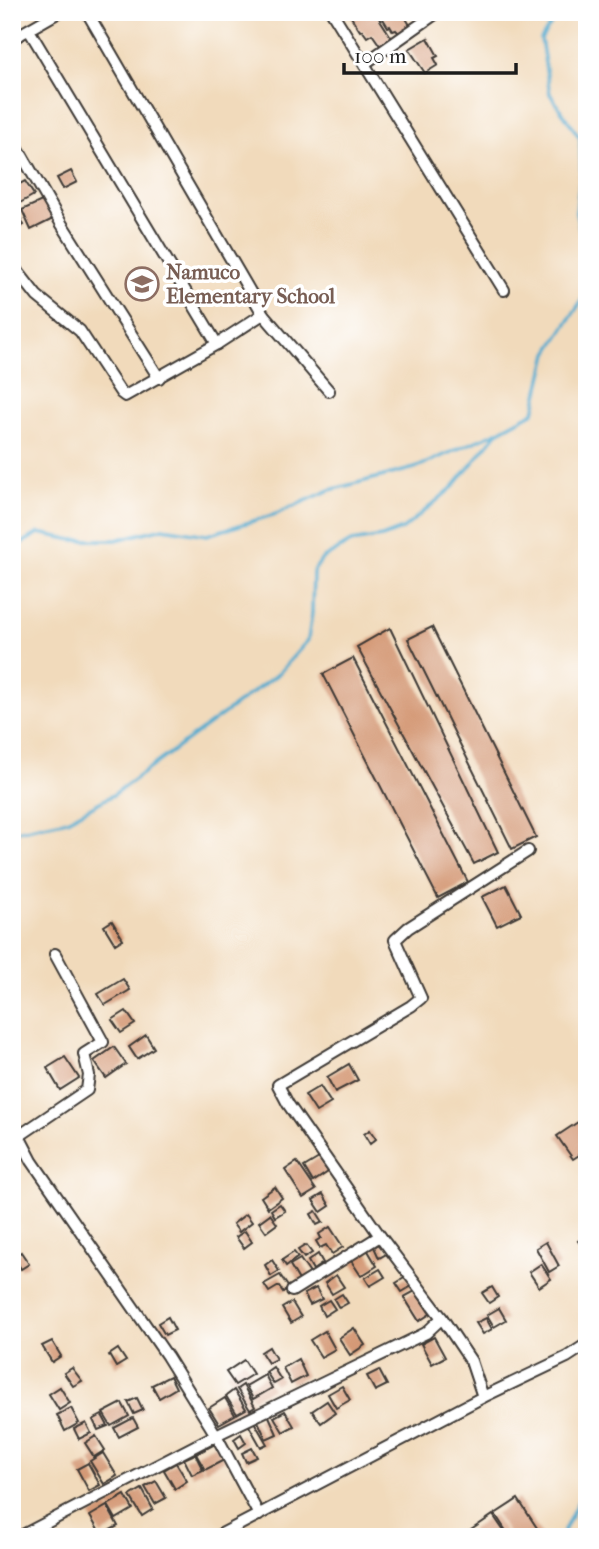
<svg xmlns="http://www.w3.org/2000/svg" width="599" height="1549" viewBox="0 0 599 1549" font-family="'IM FELL French Canon',serif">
  <rect width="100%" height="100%" fill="#fff"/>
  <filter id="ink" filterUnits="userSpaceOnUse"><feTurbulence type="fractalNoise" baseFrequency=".0143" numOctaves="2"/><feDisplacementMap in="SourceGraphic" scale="14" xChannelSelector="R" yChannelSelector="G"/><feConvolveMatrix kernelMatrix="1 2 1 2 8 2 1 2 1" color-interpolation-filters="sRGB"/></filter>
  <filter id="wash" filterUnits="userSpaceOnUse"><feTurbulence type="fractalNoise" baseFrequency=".00686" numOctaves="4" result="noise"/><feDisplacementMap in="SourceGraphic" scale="28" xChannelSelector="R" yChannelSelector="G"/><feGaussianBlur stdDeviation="1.57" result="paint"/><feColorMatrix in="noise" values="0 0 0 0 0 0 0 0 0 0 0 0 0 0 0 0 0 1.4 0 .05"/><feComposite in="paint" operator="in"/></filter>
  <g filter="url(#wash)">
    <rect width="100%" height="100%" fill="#f1dabb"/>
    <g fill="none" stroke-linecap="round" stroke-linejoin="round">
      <g stroke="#52abcf" stroke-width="3.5">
        <path d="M559,12L541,39L550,94L580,138L581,171L576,213L587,260"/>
        <path d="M12,549L39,533L73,540H116L163,528L207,535L276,514L330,490L415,468L499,431L534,412L548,353L587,292"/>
        <path d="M12,832L67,820L113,795L279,673L308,640L312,613L313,572L322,559L351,542L382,537L403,529L453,487L498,432"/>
        <path d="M561,1537L587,1483"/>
      </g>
    </g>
    <g id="blocks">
      <g fill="#d49976">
        <path d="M348,12H375L393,40L381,47L372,34L367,37L362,30L360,31Z"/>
        <path d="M391,12H402L410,25L404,28L405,29L399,33L396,30L393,31L390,26L388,27L382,17Z"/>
        <path d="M428,38L438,56L434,58L438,65L425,73L409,49Z"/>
        <path d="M71,171L77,182L63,189L57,178Z"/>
        <path d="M25,181L34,195L18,204L12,195V188Z"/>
        <path d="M44,200L53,219L31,230L22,210Z"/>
        <path d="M12,202L24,225L12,231Z"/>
        <path d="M432,627L536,837L512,849L408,639Z"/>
        <path d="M390,628L498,852L474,864L357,647Z"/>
        <path d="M353,658L468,882L438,898L323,674Z"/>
        <path d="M506,885L521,914L497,926L482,897Z"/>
        <path d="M112,921L123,939L115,944L104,926Z"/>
        <path d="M123,979L130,990L105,1005L98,994Z"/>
        <path d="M126,1011L135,1024L121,1033L112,1020Z"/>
        <path d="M146,1035L154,1048L137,1059L129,1047Z"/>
        <path d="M114,1047L126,1064L106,1078L94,1061Z"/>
        <path d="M65,1057L79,1078L60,1090L47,1068Z"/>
        <path d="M349,1064L358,1080L335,1092L327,1077Z"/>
        <path d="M320,1086L331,1103L316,1112L305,1095Z"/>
        <path d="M587,1116V1150L573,1159L557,1136Z"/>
        <path d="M370,1130L376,1139L370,1144L364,1134Z"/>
        <path d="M319,1158L328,1172L313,1182L304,1167Z"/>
        <path d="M297,1162L316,1190L303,1198L285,1170Z"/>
        <path d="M275,1187L282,1198L268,1208L261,1197Z"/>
        <path d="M323,1194L330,1206L321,1212L313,1200Z"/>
        <path d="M280,1204L285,1211L275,1217L271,1210Z"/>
        <path d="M316,1211L323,1222L317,1225L311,1214Z"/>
        <path d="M246,1214L252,1222L239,1232L233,1224Z"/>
        <path d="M270,1214L277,1224L266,1232L259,1222Z"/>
        <path d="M330,1227L343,1247L332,1254L326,1245L320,1248L316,1241L321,1238L319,1234Z"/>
        <path d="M245,1231L252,1242L244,1248L236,1237Z"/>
        <path d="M587,1234V1253L578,1241Z"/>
        <path d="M383,1242L388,1253L379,1258L374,1247Z"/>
        <path d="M546,1242L559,1266L549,1272L536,1248Z"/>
        <path d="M306,1245L312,1253L304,1258L298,1250Z"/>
        <path d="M367,1249L377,1266L361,1276L350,1259Z"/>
        <path d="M21,1252L29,1264L21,1269L14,1257Z"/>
        <path d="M294,1252L298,1257L286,1266L282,1260Z"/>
        <path d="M318,1254L323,1263L313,1270L308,1261Z"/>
        <path d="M300,1259L311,1275L300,1282L290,1265Z"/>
        <path d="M272,1260L279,1271L271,1276L265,1265Z"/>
        <path d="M541,1264L551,1279L539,1287L529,1272Z"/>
        <path d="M380,1269L385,1277L370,1286L365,1278Z"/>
        <path d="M280,1275L289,1288L283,1292L279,1286L269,1292L264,1284Z"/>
        <path d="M336,1275L344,1287L332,1294L325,1283Z"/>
        <path d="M406,1277L412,1286L402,1292L396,1283Z"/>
        <path d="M492,1287L498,1297L489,1303L482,1293Z"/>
        <path d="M316,1288L322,1299L310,1305L304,1294Z"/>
        <path d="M415,1291L430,1314L419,1321L404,1297Z"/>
        <path d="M342,1294L348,1303L339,1308L334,1299Z"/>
        <path d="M329,1300L335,1309L324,1316L319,1306Z"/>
        <path d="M292,1302L301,1317L291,1323L282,1308Z"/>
        <path d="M499,1308L506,1320L494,1327L487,1315Z"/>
        <path d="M168,1317L175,1330L165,1335L158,1323Z"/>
        <path d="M486,1318L492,1329L483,1334L476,1323Z"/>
        <path d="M354,1328L365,1345L350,1355L339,1338Z"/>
        <path d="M325,1331L335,1349L321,1357L310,1340Z"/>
        <path d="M434,1337L445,1357L432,1364L421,1344Z"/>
        <path d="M52,1341L61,1356L52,1362L42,1346Z"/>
        <path d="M269,1347L276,1359L268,1363L261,1352Z"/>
        <path d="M118,1349L126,1361L116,1367L109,1355Z"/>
        <path d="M298,1359L306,1376L291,1384L283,1368Z"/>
        <path d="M244,1360L253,1374L235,1385L226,1372Z"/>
        <path d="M273,1367L281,1380L274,1384L266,1372Z"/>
        <path d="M72,1368L82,1381L73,1386L64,1373Z"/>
        <path d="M379,1370L387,1385L375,1391L367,1376Z"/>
        <path d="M265,1375L272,1388L253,1399L246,1386Z"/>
        <path d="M170,1376L176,1388L159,1398L152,1385Z"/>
        <path d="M243,1385L255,1407L250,1410L237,1389Z"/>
        <path d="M342,1386L350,1400L336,1408L328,1394Z"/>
        <path d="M60,1387L70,1403L59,1410L49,1394Z"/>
        <path d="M234,1390L246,1409L237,1414L226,1396Z"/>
        <path d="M137,1398L143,1410L134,1414L128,1402Z"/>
        <path d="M225,1398L235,1415L219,1424L209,1408Z"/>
        <path d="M327,1401L335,1413L321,1423L312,1411Z"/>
        <path d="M122,1403L129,1416L111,1426L103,1413Z"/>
        <path d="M71,1408L79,1423L65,1431L57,1415Z"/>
        <path d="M285,1411L294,1426L283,1432L274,1417Z"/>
        <path d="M268,1414L277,1434L266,1439L257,1419Z"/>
        <path d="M102,1415L108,1426L98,1430L93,1420Z"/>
        <path d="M133,1418L138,1427L119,1437L114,1428Z"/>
        <path d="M253,1420L267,1444L261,1447L248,1424Z"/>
        <path d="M86,1423L91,1433L79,1439L74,1429Z"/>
        <path d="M241,1434L246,1443L239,1448L234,1439Z"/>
        <path d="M96,1436L105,1450L94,1457L85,1443Z"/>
        <path d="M215,1444L224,1460L205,1470L196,1454Z"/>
        <path d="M252,1448L257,1457L246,1462L242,1453Z"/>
        <path d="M103,1453L117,1476L104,1484L90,1461Z"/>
        <path d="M195,1454L203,1470L192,1475L184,1459Z"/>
        <path d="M88,1463L100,1485L89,1491L77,1469Z"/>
        <path d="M176,1463L187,1481L175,1489L164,1470Z"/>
        <path d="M156,1481L166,1498L155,1504L145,1487Z"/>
        <path d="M142,1489L153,1509L142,1516L130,1496Z"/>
        <path d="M125,1495L133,1509L116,1519L108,1505Z"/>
        <path d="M518,1499L543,1537H510L495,1514Z"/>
        <path d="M107,1506L118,1526L101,1535L90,1516Z"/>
        <path d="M493,1515L508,1537H475L471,1530Z"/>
      </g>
    </g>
  </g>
  <g filter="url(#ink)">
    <use href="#blocks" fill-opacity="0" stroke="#3c3834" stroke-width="2"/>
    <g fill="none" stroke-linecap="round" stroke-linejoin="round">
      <defs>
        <g id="minor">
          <path d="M87,12L263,314L329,391"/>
          <path d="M332,12L504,290"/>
          <path d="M29,30L217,344"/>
          <path d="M12,39L59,12"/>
          <path d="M364,64L438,12"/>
          <path d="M12,138L61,223L159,378"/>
          <path d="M12,264L37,296L80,331L121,393L125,396L217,344L263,314"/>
          <path d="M55,954L103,1042L84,1054L89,1075L87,1090L19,1136L32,1161L167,1356L216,1435L259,1515"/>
          <path d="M292,1291L380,1236"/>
          <path d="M442,1318L471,1361L483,1397"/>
          <path d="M19,1537L216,1435L426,1333L442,1318L380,1236L288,1104L278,1085L411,1006L421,998L395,940L408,928L528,851"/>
          <path d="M216,1537L483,1397L567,1357L587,1344"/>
        </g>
      </defs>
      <use href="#minor" stroke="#3c3834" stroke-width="14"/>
      <use href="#minor" stroke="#fff" stroke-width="10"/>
    </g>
  </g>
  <defs>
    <symbol id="school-ring" viewBox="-11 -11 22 22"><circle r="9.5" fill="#fff" stroke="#8d6e63" stroke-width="1.5"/><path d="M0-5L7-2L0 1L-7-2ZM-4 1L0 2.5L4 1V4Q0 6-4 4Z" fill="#8d6e63"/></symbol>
  </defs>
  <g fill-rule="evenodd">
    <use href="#school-ring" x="123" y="265" width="38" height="38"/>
  </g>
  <g text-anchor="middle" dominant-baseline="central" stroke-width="7" stroke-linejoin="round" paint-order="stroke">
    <g font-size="21" font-weight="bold" fill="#785e54" stroke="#fff" text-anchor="start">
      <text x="166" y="272">Namuco<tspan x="166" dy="24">Elementary School</tspan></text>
    </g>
  </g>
  <rect width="599" height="1549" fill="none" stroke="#fff" stroke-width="42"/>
  <path d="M344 63v10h172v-10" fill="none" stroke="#1c1c1c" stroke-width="3.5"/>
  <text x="354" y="63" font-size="21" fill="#1c1c1c" stroke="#ffffff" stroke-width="5" paint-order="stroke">100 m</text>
</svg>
